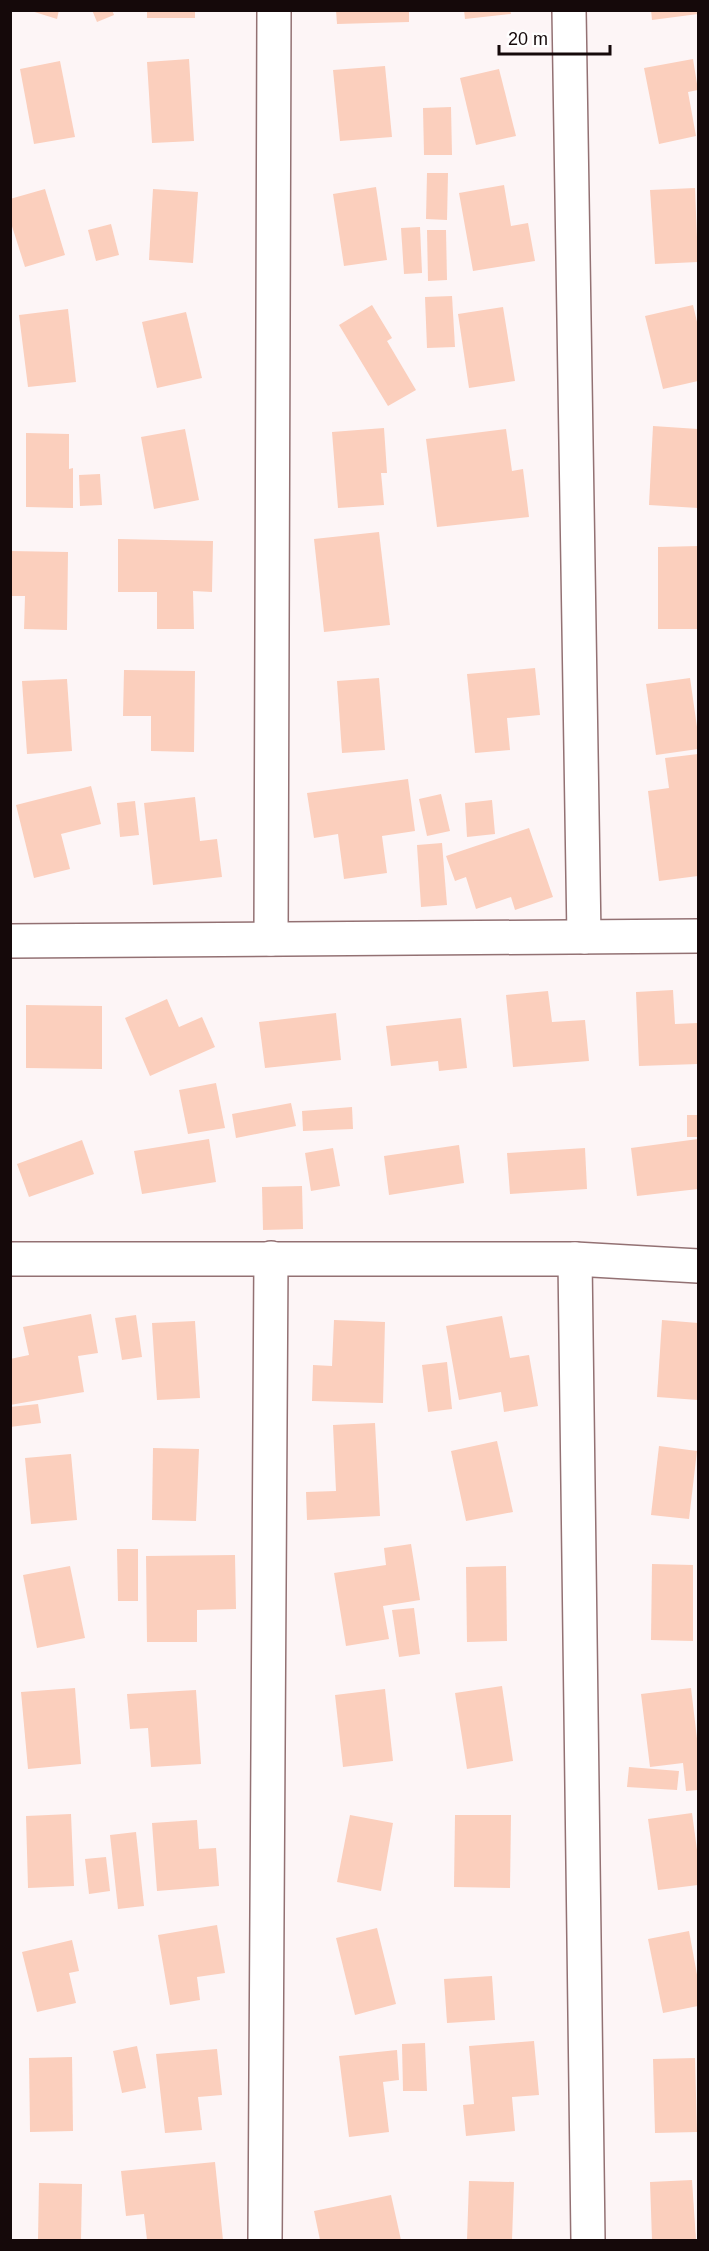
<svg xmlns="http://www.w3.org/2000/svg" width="709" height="2251" viewBox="0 0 709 2251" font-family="Arial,sans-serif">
  <rect width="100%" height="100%" fill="#fdf5f6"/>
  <g fill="#fbcfbd">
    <path d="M28,10H59L57,19Z"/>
    <path d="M92,10H112L114,15L97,22Z"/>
    <rect x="147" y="10" width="48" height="8"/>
    <path d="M336,10H409V22L337,24Z"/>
    <path d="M464,10H510L511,14L465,19Z"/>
    <path d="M651,10H698V14L652,20Z"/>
    <path d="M189,59L194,141L152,143L147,62Z"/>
    <path d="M693,59L698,90L688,92L696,136L659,144L644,68Z"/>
    <path d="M60,61L75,137L34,144L20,69Z"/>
    <path d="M385,66L392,137L340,141L333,70Z"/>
    <path d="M499,69L516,136L476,145L460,78Z"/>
    <path d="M451,107L452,155H424L423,108Z"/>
    <path d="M427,173H448L447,220L426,219Z"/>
    <path d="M504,185L511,226L528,223L535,261L473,271L459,193Z"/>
    <path d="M376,187L387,260L344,266L333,194Z"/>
    <path d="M695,188L698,262L655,264L650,190Z"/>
    <path d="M45,189L65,255L25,267L10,220V199Z"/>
    <path d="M153,189L198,192L193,263L149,260Z"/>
    <path d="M111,224L119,255L96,261L88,230Z"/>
    <path d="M420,227L422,273L404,274L401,228Z"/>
    <path d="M427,230H446L447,280L428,281Z"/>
    <path d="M452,296L455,347L427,348L425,297Z"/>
    <path d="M372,305L392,338L387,341L416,390L388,406L339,325Z"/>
    <path d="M693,305L698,326V381L663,389L645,316Z"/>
    <path d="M503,307L515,381L469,388L458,314Z"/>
    <path d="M68,309L76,382L28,387L19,315Z"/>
    <path d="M186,312L202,378L157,388L142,322Z"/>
    <path d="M653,426L698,429V508L649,505Z"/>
    <path d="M384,428L387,473H381L384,505L338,508L332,432Z"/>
    <path d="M185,429L199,500L154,509L141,437Z"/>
    <path d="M506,429L512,471L523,469L529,517L437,527L426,439Z"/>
    <path d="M26,433L69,434V469L73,468V508L26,507Z"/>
    <path d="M100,474L102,505L80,506L79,475Z"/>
    <path d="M379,532L390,625L324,632L314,539Z"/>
    <path d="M118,539L213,541L212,592L193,591L194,629H157V592H118Z"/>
    <path d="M698,546V629H658V547Z"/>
    <path d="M10,551L68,552L67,630L24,629L25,596H10Z"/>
    <path d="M535,668L540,715L507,718L510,750L475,753L467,674Z"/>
    <path d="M124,670L195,671L194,752L151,751V716H123Z"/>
    <path d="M379,678L385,750L342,753L337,681Z"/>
    <path d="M690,678L698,734V749L656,755L646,684Z"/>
    <path d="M67,679L72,751L27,754L22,681Z"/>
    <path d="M698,754V876L659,881L648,791L669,788L665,758Z"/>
    <path d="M408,779L415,831L382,836L387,873L344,879L338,834L314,838L307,793Z"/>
    <path d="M91,786L101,824L61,834L70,869L34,878L16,805Z"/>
    <path d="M441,794L450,831L427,836L419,799Z"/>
    <path d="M195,797L200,841L217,839L222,877L153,885L144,803Z"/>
    <path d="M492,800L495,834L467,837L465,803Z"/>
    <path d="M135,801L139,835L120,837L117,803Z"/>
    <path d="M529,828L553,897L515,910L511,897L476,909L466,877L455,881L446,856Z"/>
    <path d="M442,843L447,905L421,907L417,845Z"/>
    <path d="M673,990L675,1024L698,1023V1064L639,1066L636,992Z"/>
    <path d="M548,991L552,1022L585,1020L589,1061L513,1067L506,995Z"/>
    <path d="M167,999L179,1027L202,1017L215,1047L150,1076L125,1018Z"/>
    <path d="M26,1005L102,1006V1069L26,1068Z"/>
    <path d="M336,1013L341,1060L265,1068L259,1022Z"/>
    <path d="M461,1018L467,1068L439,1071L438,1061L391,1066L386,1026Z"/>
    <path d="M216,1083L225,1128L188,1134L179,1090Z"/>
    <path d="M291,1103L296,1126L236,1138L232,1114Z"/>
    <path d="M352,1107L353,1129L303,1131L302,1111Z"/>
    <rect x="687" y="1115" width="11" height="22"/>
    <path d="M209,1139L216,1182L142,1194L134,1151Z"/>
    <path d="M698,1139V1189L637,1196L631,1148Z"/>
    <path d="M82,1140L94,1174L29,1197L17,1164Z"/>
    <path d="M459,1145L464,1183L389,1195L384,1156Z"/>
    <path d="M333,1148L340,1186L311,1191L305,1153Z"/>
    <path d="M585,1148L587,1189L510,1194L507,1153Z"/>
    <path d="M302,1186L303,1229L263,1230L262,1187Z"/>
    <path d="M91,1314L98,1353L78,1356L84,1392L10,1405V1359L29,1355L23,1327Z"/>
    <path d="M136,1315L142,1357L122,1360L115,1318Z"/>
    <path d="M502,1316L510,1358L529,1355L538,1406L504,1412L501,1392L459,1400L446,1326Z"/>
    <path d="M334,1320L385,1322L383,1403L312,1401L313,1365L332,1366Z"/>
    <path d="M662,1320L698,1323V1400L657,1397Z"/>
    <path d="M195,1321L200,1398L157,1400L152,1323Z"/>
    <path d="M447,1362L452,1409L428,1412L422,1365Z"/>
    <path d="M38,1404L41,1423L10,1427V1407Z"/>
    <path d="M375,1423L380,1516L307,1520L306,1492L336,1491L333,1425Z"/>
    <path d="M497,1441L513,1512L466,1521L451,1451Z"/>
    <path d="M659,1446L697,1451L689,1519L651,1515Z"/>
    <path d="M153,1448L199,1449L196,1521L152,1520Z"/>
    <path d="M71,1454L77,1520L31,1524L25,1458Z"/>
    <path d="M411,1544L420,1600L383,1606L389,1639L346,1646L334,1573L386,1565L384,1548Z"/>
    <path d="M117,1549H138V1601H118Z"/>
    <path d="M235,1555L236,1609L197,1610V1642H147L146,1556Z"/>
    <path d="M652,1564L693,1565V1641L651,1640Z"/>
    <path d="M70,1566L85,1638L37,1648L23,1575Z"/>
    <path d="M506,1566L507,1641L467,1642L466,1567Z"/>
    <path d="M414,1608L420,1654L399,1657L392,1610Z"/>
    <path d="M502,1686L513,1761L467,1769L455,1693Z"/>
    <path d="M75,1688L81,1764L28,1769L21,1692Z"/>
    <path d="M691,1688L698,1747V1790L686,1791L683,1763L650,1767L641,1694Z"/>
    <path d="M385,1689L393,1761L343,1767L335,1695Z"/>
    <path d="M196,1690L201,1764L151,1767L148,1728L130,1729L127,1694Z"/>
    <path d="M629,1767L679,1771L677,1790L627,1787Z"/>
    <path d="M692,1813L698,1857V1885L658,1890L648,1819Z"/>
    <path d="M71,1814L74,1886L28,1888L26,1816Z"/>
    <path d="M350,1815L393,1823L381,1891L337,1882Z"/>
    <path d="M455,1815H511L510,1888L454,1887Z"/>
    <path d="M197,1820L199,1849L216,1848L219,1886L157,1891L152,1823Z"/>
    <path d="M136,1832L144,1906L118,1909L110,1835Z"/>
    <path d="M106,1857L110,1891L89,1894L85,1859Z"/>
    <path d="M217,1925L225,1973L197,1977L200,2000L170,2005L158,1935Z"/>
    <path d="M377,1928L396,2004L355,2015L336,1938Z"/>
    <path d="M689,1931L698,1980V2006L663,2013L648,1939Z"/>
    <path d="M72,1940L79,1971L69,1973L76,2003L37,2012L22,1952Z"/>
    <path d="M492,1976L495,2020L447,2023L444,1979Z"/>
    <path d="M534,2041L539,2095L512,2097L515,2131L466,2136L463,2105L474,2104L469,2046Z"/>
    <path d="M425,2043L427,2091H403L402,2044Z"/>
    <path d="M137,2046L146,2088L122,2093L113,2051Z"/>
    <path d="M217,2049L222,2095L198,2097L202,2130L165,2133L156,2054Z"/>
    <path d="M397,2050L399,2080L383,2082L389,2132L349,2137L339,2056Z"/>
    <path d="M72,2057L73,2131L30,2132L29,2058Z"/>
    <path d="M695,2058L697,2132L655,2133L653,2059Z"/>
    <path d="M215,2162L223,2240H147L144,2214L126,2216L121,2171Z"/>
    <path d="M692,2180L696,2240H652L650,2182Z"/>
    <path d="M469,2181L514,2182L512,2240H467Z"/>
    <path d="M39,2183L82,2184L81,2240H38Z"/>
    <path d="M391,2195L401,2240H320L314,2211Z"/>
  </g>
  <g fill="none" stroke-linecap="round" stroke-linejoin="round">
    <defs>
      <g id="minor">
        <path d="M569,10L584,937"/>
        <path d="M271,939L274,10"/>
        <path d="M10,941L698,936"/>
        <path d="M10,1259H575L698,1266"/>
        <path d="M575,1259L588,2240"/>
        <path d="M265,2240L271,1258"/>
      </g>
    </defs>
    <use href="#minor" stroke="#937173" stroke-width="36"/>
    <use href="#minor" stroke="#fff" stroke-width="33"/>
  </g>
  <rect width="709" height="2251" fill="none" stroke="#15090a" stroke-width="24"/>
  <path d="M499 45v9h111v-9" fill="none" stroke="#15090a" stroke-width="3"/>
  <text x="508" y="45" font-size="18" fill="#15090a" stroke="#ffffff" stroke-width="4.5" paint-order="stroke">20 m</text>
</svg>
